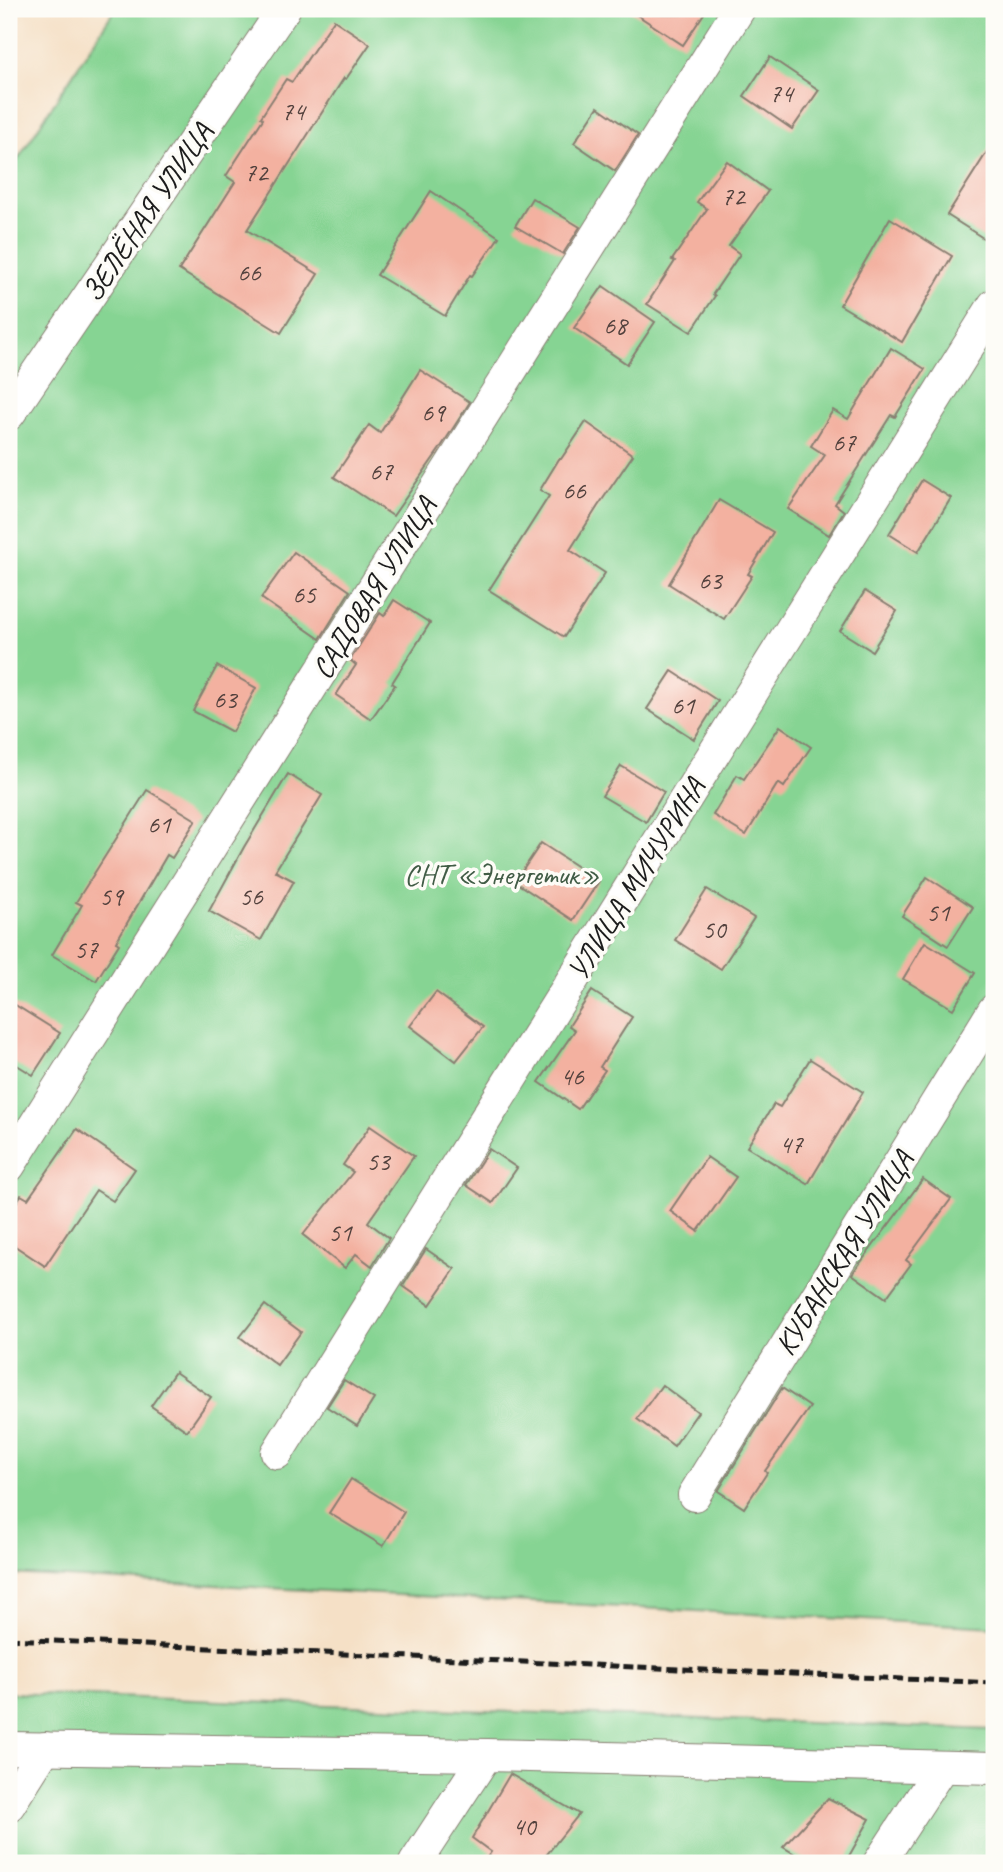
<svg xmlns="http://www.w3.org/2000/svg" width="1003" height="1872" viewBox="0 0 1003 1872" font-family="Caveat,sans-serif">
  <rect width="100%" height="100%" fill="#fdfcf7"/>
  <filter id="ink" filterUnits="userSpaceOnUse"><feTurbulence type="fractalNoise" baseFrequency=".0143" numOctaves="2"/><feDisplacementMap in="SourceGraphic" scale="14" xChannelSelector="R" yChannelSelector="G"/><feConvolveMatrix kernelMatrix="1 2 1 2 8 2 1 2 1" color-interpolation-filters="sRGB"/></filter>
  <filter id="wash" filterUnits="userSpaceOnUse"><feTurbulence type="fractalNoise" baseFrequency=".00686" numOctaves="4" result="noise"/><feDisplacementMap in="SourceGraphic" scale="28" xChannelSelector="R" yChannelSelector="G"/><feGaussianBlur stdDeviation="1.57" result="paint"/><feColorMatrix in="noise" values="0 0 0 0 0 0 0 0 0 0 0 0 0 0 0 0 0 1.4 0 .05"/><feComposite in="paint" operator="in"/></filter>
  <g filter="url(#wash)">
    <rect width="100%" height="100%" fill="#f5e0c6"/>
    <g fill="#86d493" stroke="#517858" stroke-width="2">
      <path d="M115,9H994V1627L9,1574V173Z"/>
      <path d="M9,1693L994,1730V1863H9Z"/>
    </g>
    <g id="blocks">
      <g fill="#f3b1a0">
        <path d="M628,9H707L683,45Z"/>
        <path d="M334,20L370,44L346,79L344,78L247,230L318,274L281,333L179,270L235,182L226,176L263,119L261,117L286,79L292,82Z"/>
        <path d="M770,57L819,90L792,129L744,96Z"/>
        <path d="M598,107L638,135L615,171L574,143Z"/>
        <path d="M994,141V245L947,215Z"/>
        <path d="M727,161L768,191L729,246L740,254L713,294L715,296L691,332L647,304L675,261L672,260L707,209L697,202Z"/>
        <path d="M431,191L499,237L472,276L470,275L445,316L377,275Z"/>
        <path d="M532,198L580,227L563,254L515,226Z"/>
        <path d="M890,218L952,256L902,342L840,305Z"/>
        <path d="M603,286L655,322L627,364L574,328Z"/>
        <path d="M891,348L925,369L895,417L891,415L835,504L844,511L829,535L788,509L825,455L811,446L833,410L848,419Z"/>
        <path d="M420,370L470,402L439,450L393,516L334,477L369,425L380,433Z"/>
        <path d="M586,422L633,455L598,506L570,550L605,573L564,637L489,590L549,496L540,490L559,459H561Z"/>
        <path d="M922,480L951,498L918,552L889,534Z"/>
        <path d="M719,500L773,532L748,574L752,576L724,619L669,584Z"/>
        <path d="M294,552L350,591L320,639L261,598Z"/>
        <path d="M865,591L897,611L872,651L840,631Z"/>
        <path d="M394,600L430,623L392,683L395,685L371,719L336,695L356,665L350,660L380,613L384,616Z"/>
        <path d="M217,666L256,688L232,732L193,711Z"/>
        <path d="M672,671L718,701L694,739L647,709Z"/>
        <path d="M780,726L811,747L784,787L778,783L746,835L713,815L737,775L744,779Z"/>
        <path d="M621,766L664,792L646,822L602,796Z"/>
        <path d="M288,774L322,795L275,871L294,881L261,940L209,911L244,847Z"/>
        <path d="M147,790L196,820L172,858L167,855L116,942L119,944L96,981L52,955L82,905L76,902Z"/>
        <path d="M541,843L599,881L573,920L515,882Z"/>
        <path d="M927,877L973,907L948,946L902,916Z"/>
        <path d="M707,889L754,918L721,969L675,940Z"/>
        <path d="M925,942L975,973L953,1009L903,979Z"/>
        <path d="M592,991L632,1017L600,1067L605,1070L578,1109L539,1082L575,1030L569,1026Z"/>
        <path d="M436,992L483,1027L456,1061L410,1026Z"/>
        <path d="M9,1001L60,1033L33,1075L9,1060Z"/>
        <path d="M810,1059L863,1092L808,1184L747,1147L774,1104L780,1107Z"/>
        <path d="M370,1126L414,1156L368,1222L389,1238L372,1266L356,1254L345,1268L303,1235L353,1172L343,1165Z"/>
        <path d="M77,1129L135,1169L113,1201L96,1190L45,1266L9,1242V1214L21,1195L28,1199Z"/>
        <path d="M489,1149L517,1168L493,1203L466,1185Z"/>
        <path d="M707,1157L736,1177L698,1231L670,1211Z"/>
        <path d="M923,1179L951,1199L906,1260L911,1264L886,1298L852,1274Z"/>
        <path d="M426,1249L455,1269L430,1305L403,1286Z"/>
        <path d="M265,1305L301,1332L277,1365L240,1337Z"/>
        <path d="M175,1372L211,1397L187,1431L151,1406Z"/>
        <path d="M344,1380L374,1399L357,1426L327,1407Z"/>
        <path d="M662,1385L698,1412L674,1446L637,1419Z"/>
        <path d="M782,1388L810,1407L765,1471L767,1473L744,1508L718,1491Z"/>
        <path d="M351,1479L404,1512L383,1546L329,1513Z"/>
        <path d="M510,1774L579,1814L540,1863H483L491,1852L472,1838Z"/>
        <path d="M828,1798L870,1819L845,1863H810L783,1847Z"/>
      </g>
    </g>
  </g>
  <g filter="url(#ink)">
    <use href="#blocks" fill-opacity="0" stroke="#887e71" stroke-width="2"/>
    <g fill="none" stroke-linecap="round" stroke-linejoin="round">
      <defs>
        <g id="minor">
          <path d="M9,414L284,9"/>
          <path d="M9,1166L739,9"/>
          <path d="M277,1453L994,305"/>
          <path d="M694,1495L994,1010"/>
          <path d="M9,1748L486,1755L994,1768"/>
          <path d="M9,1805L45,1748"/>
          <path d="M415,1863L486,1755"/>
          <path d="M879,1863L941,1768"/>
        </g>
      </defs>
      <use href="#minor" stroke="#887e71" stroke-width="34"/>
      <use href="#minor" stroke="#fff" stroke-width="32"/>
      <path stroke="#1c1c1c" stroke-width="5" stroke-dasharray="10 5" stroke-linecap="butt" d="M9,1639L994,1683"/>
    </g>
  </g>
  <g text-anchor="middle" dominant-baseline="central" stroke-width="7" stroke-linejoin="round" paint-order="stroke">
    <g font-size="26" fill="#52413d">
      <text x="781" y="93">74</text>
      <text x="293" y="111">74</text>
      <text x="256" y="172">72</text>
      <text x="733" y="196">72</text>
      <text x="249" y="272">66</text>
      <text x="615" y="325">68</text>
      <text x="433" y="412">69</text>
      <text x="844" y="442">67</text>
      <text x="381" y="471">67</text>
      <text x="574" y="490">66</text>
      <text x="710" y="580">63</text>
      <text x="304" y="594">65</text>
      <text x="225" y="699">63</text>
      <text x="683" y="705">61</text>
      <text x="159" y="824">61</text>
      <text x="111" y="896">59</text>
      <text x="251" y="896">56</text>
      <text x="938" y="912">51</text>
      <text x="714" y="929">50</text>
      <text x="86" y="949">57</text>
      <text x="572" y="1076">46</text>
      <text x="791" y="1144">47</text>
      <text x="378" y="1161">53</text>
      <text x="340" y="1232">51</text>
      <text x="524" y="1826">40</text>
    </g>
    <g font-size="30" fill="#1c1c1c" stroke="#fdfcf7">
      <text transform="translate(147 212) rotate(-56)">ЗЕЛЁНАЯ УЛИЦА</text>
      <text transform="translate(374 588) rotate(-58)">САДОВАЯ УЛИЦА</text>
      <text transform="translate(636 879) rotate(-58)">УЛИЦА МИЧУРИНА</text>
      <text transform="translate(844 1253) rotate(-58)">КУБАНСКАЯ УЛИЦА</text>
    </g>
    <g font-size="30" fill="#415c46" stroke="#fdfcf7">
      <text x="502" y="874">СНТ «Энергетик»</text>
    </g>
  </g>
  <rect width="1003" height="1872" fill="none" stroke="#fdfcf7" stroke-width="35"/>
</svg>
